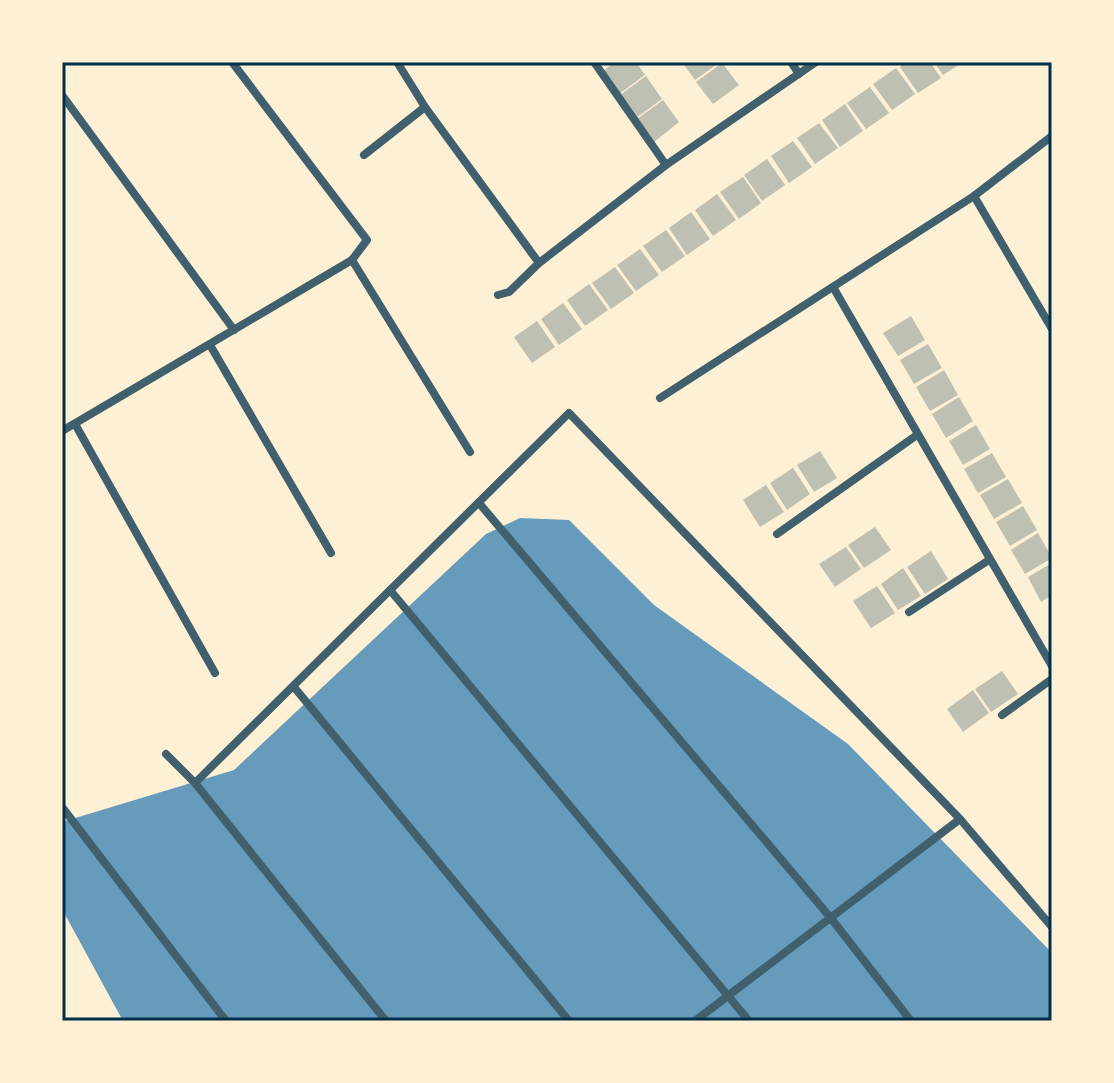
<svg xmlns="http://www.w3.org/2000/svg" width="1114" height="1083" viewBox="0 0 1114 1083" font-family="'Titillium Web',sans-serif">
  <rect width="100%" height="100%" fill="#fdf0d5"/>
  <path fill="#669bbc" d="M520,518L569,520L654,605L848,744L1052,953V1021H123L62,909V822L234,770L486,534Z"/>
  <g fill="#bec0b2">
    <path d="M615,62H636L645,75L619,94L603,71Z"/>
    <path d="M682,62H720L695,80Z"/>
    <path d="M906,62H930L941,78L918,93L900,67Z"/>
    <path d="M934,62H963L943,75Z"/>
    <path d="M722,63L739,85L713,104L696,82Z"/>
    <path d="M896,68L915,94L892,110L873,84Z"/>
    <path d="M646,76L662,99L636,118L620,95Z"/>
    <path d="M870,87L889,113L866,129L847,103Z"/>
    <path d="M663,100L679,122L654,142L637,119Z"/>
    <path d="M845,104L863,131L840,147L822,120Z"/>
    <path d="M819,123L838,148L815,164L797,138Z"/>
    <path d="M793,141L812,167L789,183L771,156Z"/>
    <path d="M767,159L785,185L762,201L744,175Z"/>
    <path d="M743,177L761,203L739,219L720,192Z"/>
    <path d="M717,194L736,220L713,236L695,210Z"/>
    <path d="M691,212L710,239L687,255L669,228Z"/>
    <path d="M666,230L685,256L662,272L643,246Z"/>
    <path d="M640,249L659,275L636,291L617,265Z"/>
    <path d="M615,267L634,293L611,309L592,283Z"/>
    <path d="M589,284L608,310L585,326L567,300Z"/>
    <path d="M563,303L582,329L559,345L541,319Z"/>
    <path d="M911,316L925,340L898,356L883,333Z"/>
    <path d="M537,321L555,347L532,363L514,337Z"/>
    <path d="M928,344L942,368L914,384L900,360Z"/>
    <path d="M944,370L958,395L930,411L916,387Z"/>
    <path d="M959,397L973,421L946,438L932,414Z"/>
    <path d="M976,425L990,449L963,465L949,441Z"/>
    <path d="M820,451L837,478L814,492L797,465Z"/>
    <path d="M992,453L1006,477L978,493L964,469Z"/>
    <path d="M793,468L810,494L787,510L770,483Z"/>
    <path d="M1008,479L1022,503L994,519L980,495Z"/>
    <path d="M766,485L784,512L760,527L743,500Z"/>
    <path d="M1023,506L1037,530L1010,546L996,522Z"/>
    <path d="M875,527L891,550L864,568L848,545Z"/>
    <path d="M1038,533L1052,558L1025,574L1011,550Z"/>
    <path d="M846,547L861,569L835,587L819,564Z"/>
    <path d="M931,551L948,579L925,594L907,567Z"/>
    <path d="M1052,563V595L1041,602L1028,577Z"/>
    <path d="M903,568L921,596L898,610L881,584Z"/>
    <path d="M877,586L895,613L871,628L853,601Z"/>
    <path d="M1002,671L1018,694L991,712L975,689Z"/>
    <path d="M973,690L989,713L963,732L947,709Z"/>
  </g>
  <g fill="none" stroke-linecap="round" stroke-linejoin="round">
    <g stroke="#3f606c" stroke-width="8">
      <path d="M397,62L425,107L539,263"/>
      <path d="M594,62L666,165"/>
      <path d="M791,62L799,74"/>
      <path d="M62,95L234,330"/>
      <path d="M364,155L425,107"/>
      <path d="M974,196L1052,329"/>
      <path d="M352,260L470,452"/>
      <path d="M833,287L1052,666"/>
      <path d="M498,295L509,292L539,263L666,165L816,62"/>
      <path d="M210,345L331,553"/>
      <path d="M660,398L974,196L1052,136"/>
      <path d="M75,424L215,673"/>
      <path d="M62,431L352,260L367,240L232,62"/>
      <path d="M479,503L830,917L911,1021"/>
      <path d="M777,534L917,435"/>
      <path d="M390,590L749,1021"/>
      <path d="M909,612L989,560"/>
      <path d="M294,687L569,1021"/>
      <path d="M1002,715L1052,679"/>
      <path d="M166,754L195,783L386,1021"/>
      <path d="M195,783L569,413L960,819"/>
      <path d="M62,807L226,1021"/>
      <path d="M695,1021L960,819L1052,927"/>
    </g>
  </g>
  <rect width="1114" height="1083" fill="none" stroke="#fdf0d5" stroke-width="128"/>
  <rect x="64" y="64" width="986" height="955" fill="none" stroke="#003049" stroke-width="3"/>
</svg>
